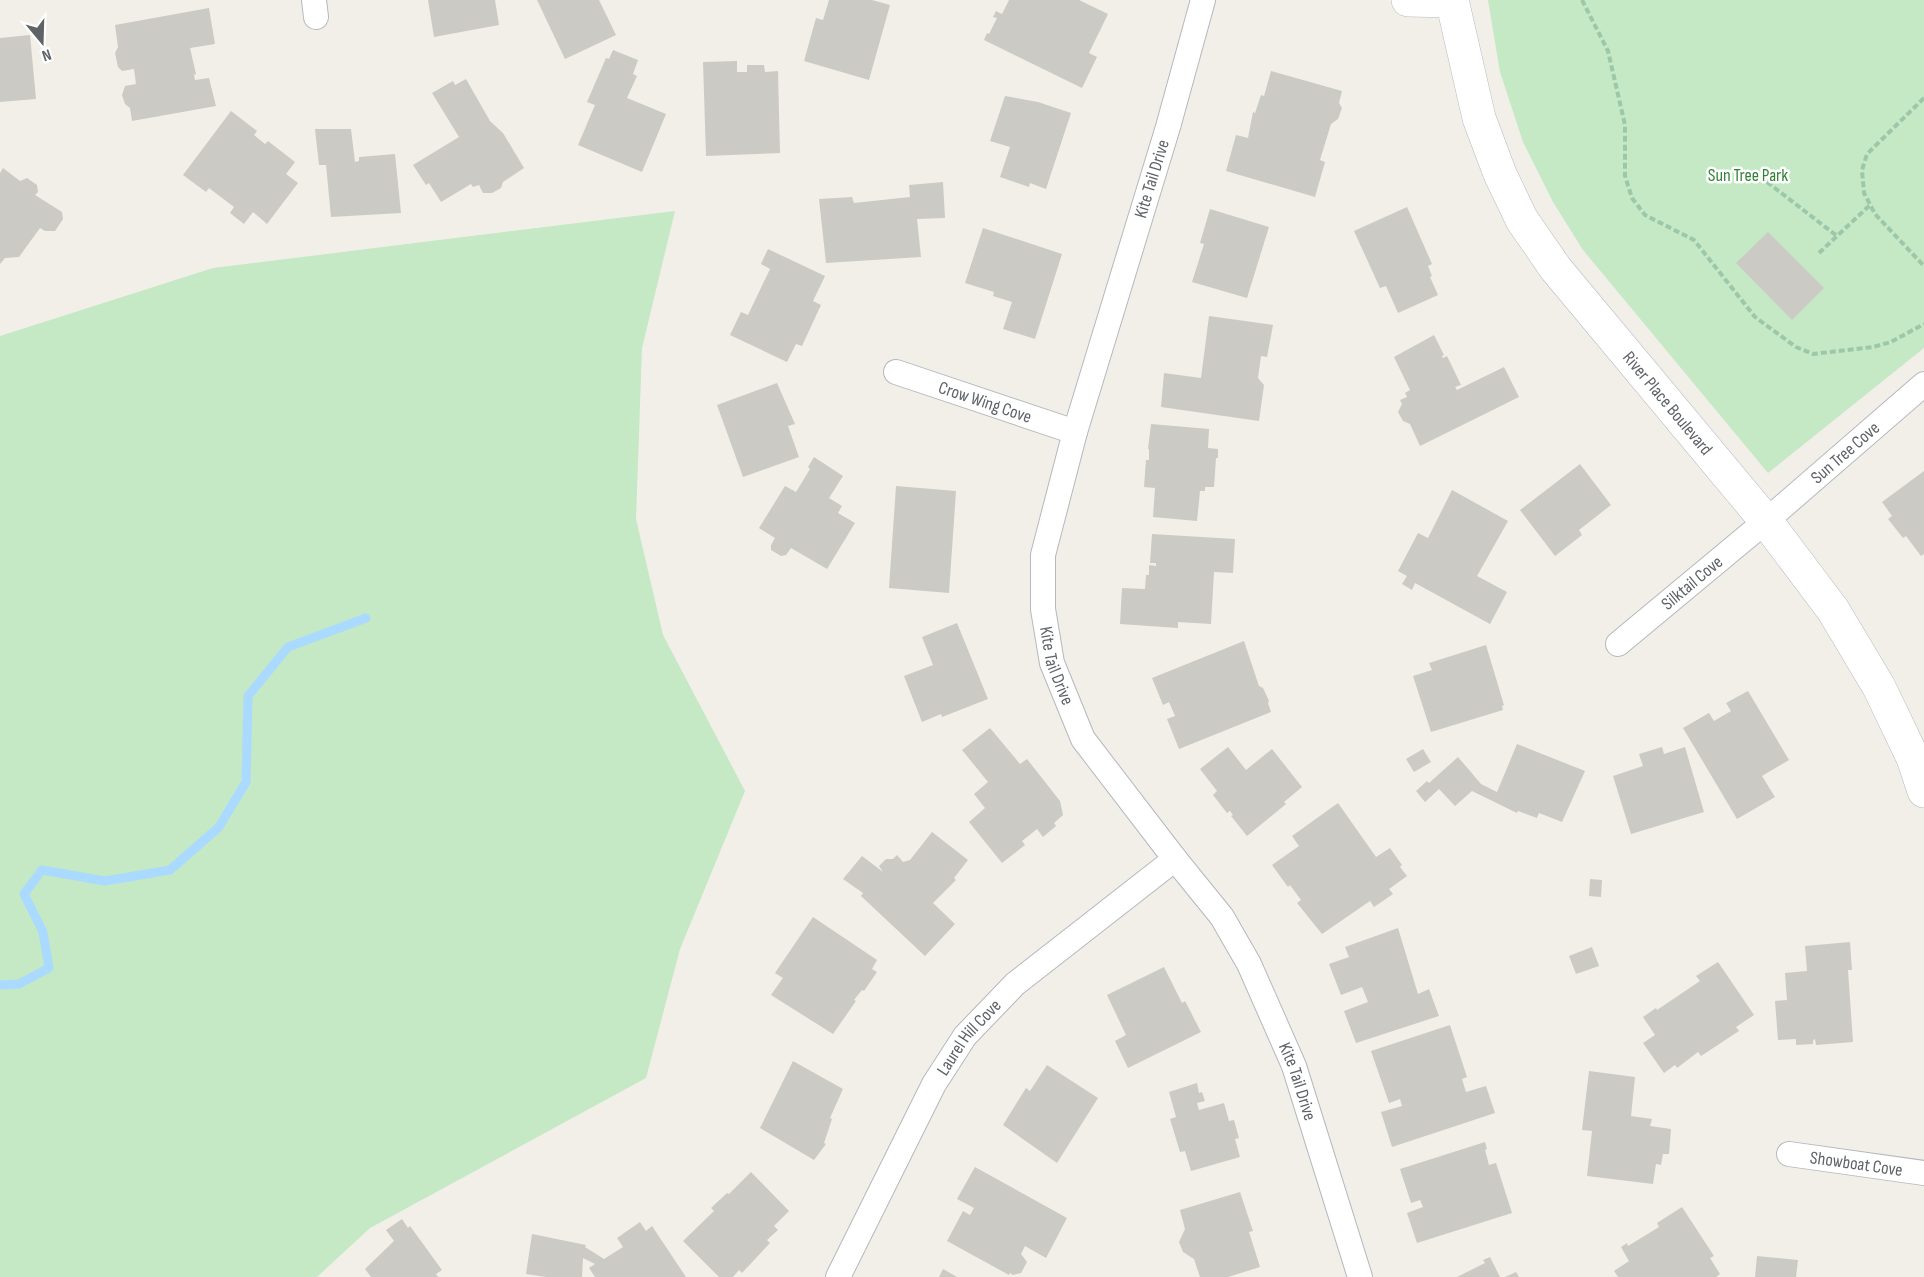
<svg xmlns="http://www.w3.org/2000/svg" width="1924" height="1277" viewBox="0 0 1924 1277" font-family="'Sofia Sans Condensed',sans-serif">
  <rect width="100%" height="100%" fill="#f1efe8"/>
  <g fill="#c5e8c5">
    <path d="M1488,0H1924V348L1768,473L1583,250L1553,202L1523,142L1500,72Z"/>
    <path d="M675,211L642,348L636,519L663,635L745,791L680,949L646,1078L370,1228L317,1277H0V336L213,268Z"/>
  </g>
  <g fill="none" stroke-linecap="round" stroke-linejoin="round">
    <path stroke="#aadaff" stroke-width="9" d="M0,985L19,984L49,968L43,932L24,894L42,870L105,881L170,870L219,827L246,782L248,696L288,647L366,618"/>
  </g>
  <g fill="#cccac5">
    <path d="M428,0H495L499,25L434,37Z"/>
    <path d="M537,0H599L616,35L565,59Z"/>
    <path d="M829,0H872L890,5L869,80L804,61L816,18L823,20Z"/>
    <path d="M1009,0H1079L1108,14L1089,53L1097,57L1082,88L984,40L987,33L989,34L997,18L993,17L996,11L1002,14Z"/>
    <path d="M209,8L215,44L190,48L196,74L194,75L195,80L209,78L216,106L132,121L130,108L125,104L122,95L125,86L136,84L134,69L122,71L118,67L115,53L118,47L115,25Z"/>
    <path d="M30,35L36,99L0,102V38Z"/>
    <path d="M613,50L638,60L633,74L637,76L627,98L666,114L642,172L578,145L595,105L587,102L606,58L609,59Z"/>
    <path d="M737,61V72H747V65H764L765,72L778,71L780,153L706,156L703,62Z"/>
    <path d="M1271,71L1342,91L1339,103L1342,108L1338,119L1331,124L1320,160L1325,162L1315,197L1226,171L1236,135L1248,138L1253,112L1255,113L1261,95L1264,96Z"/>
    <path d="M466,79L490,121L503,133L524,168L503,182L501,188L492,193H483L479,185L473,187L471,184L441,202L429,183L426,185L413,165L459,137L432,93L453,81L455,85Z"/>
    <path d="M1005,96L1038,102L1071,113L1046,189L1030,183L1029,187L1000,177L1010,147L990,141Z"/>
    <path d="M231,111L257,131L254,135L265,144L268,141L295,162L286,174L298,183L267,224L253,212L244,224L230,213L234,207L209,188L206,192L183,175Z"/>
    <path d="M315,129H351L355,162L359,161V157L395,154L401,213L331,217L326,165H319Z"/>
    <path d="M3,168L20,181L27,178L37,185L38,192L35,195L62,212L63,219L55,231H45L40,228L19,257L5,258L0,264V173Z"/>
    <path d="M943,182L945,218L917,219L921,257L826,263L819,199L852,197L854,203L910,197L909,185Z"/>
    <path d="M1407,207L1432,264L1428,266L1432,276L1430,277L1438,295L1398,313L1386,286L1380,288L1354,231Z"/>
    <path d="M1210,209L1269,227L1247,298L1192,282L1204,244L1200,243Z"/>
    <path d="M983,228L1062,254L1035,339L1003,329L1012,302L993,296L994,292L965,283Z"/>
    <path d="M1768,232L1824,288L1792,320L1736,263Z"/>
    <path d="M768,249L825,276L813,301L821,305L802,346L796,344L787,362L730,335L741,312L748,315L770,269L761,264Z"/>
    <path d="M1209,316L1273,325L1267,357L1261,356L1258,378L1264,385L1259,421L1161,407L1164,373L1201,378Z"/>
    <path d="M1434,335L1444,355L1442,356L1443,358L1447,356L1461,385L1455,387L1457,390L1504,367L1519,397L1420,446L1410,424L1403,421L1398,412L1402,404L1400,400L1407,397L1405,393L1410,390L1394,357Z"/>
    <path d="M777,383L795,424L788,426L799,457L743,477L717,405Z"/>
    <path d="M1151,424L1209,429L1208,448L1218,449V458H1216L1214,487H1205V491H1200L1197,521L1153,517L1155,488L1144,487L1146,460H1149V449H1148Z"/>
    <path d="M814,457L843,476L829,498L842,506L838,513L855,523L827,569L791,548L786,555L781,556L771,550V545L775,538L759,528L785,486L796,492L810,469L808,467Z"/>
    <path d="M1580,464L1611,505L1579,530L1582,535L1555,556L1520,510Z"/>
    <path d="M1924,471V554L1921,556L1906,536L1903,538L1888,519L1892,516L1882,502Z"/>
    <path d="M896,486L956,491L949,593L889,588Z"/>
    <path d="M1452,490L1508,521L1477,576L1507,592L1490,624L1415,583L1412,590L1402,584L1407,576L1398,571L1418,533L1428,538Z"/>
    <path d="M1152,534L1235,539L1233,573L1214,572L1211,624L1178,622V628L1120,624L1122,588L1145,589L1146,575H1149V565L1156,566V563H1150Z"/>
    <path d="M957,623L988,699L942,717L941,714L922,722L904,676L933,665L922,637Z"/>
    <path d="M1244,641L1259,686L1263,688L1269,701L1268,703L1271,712L1179,749L1167,719L1175,716L1169,702L1163,705L1152,678Z"/>
    <path d="M1486,645L1504,705L1502,706L1503,710L1431,732L1413,676L1432,670L1429,663Z"/>
    <path d="M1748,691L1789,760L1762,776L1775,797L1737,819L1683,728L1709,713L1714,721L1731,711L1726,703Z"/>
    <path d="M990,728L1020,764L1027,759L1060,801L1063,815L1054,823L1056,826L1043,837L1037,829L1022,841L1025,845L1002,863L969,822L985,808L974,794L988,782L962,750Z"/>
    <path d="M1517,744L1585,771L1562,822L1539,813L1537,818L1518,811L1517,813L1472,791L1455,806L1439,789L1425,802L1416,791L1427,781L1429,783L1458,757L1481,784L1497,792Z"/>
    <path d="M1228,747L1246,770L1272,749L1302,787L1284,802L1286,804L1247,836L1231,816L1233,815L1230,811L1227,813L1213,795L1217,791L1200,769Z"/>
    <path d="M1662,747L1664,754L1685,747L1704,812L1631,834L1613,776L1643,766L1639,754Z"/>
    <path d="M1423,749L1431,762L1414,772L1406,759Z"/>
    <path d="M1338,803L1376,857L1390,848L1402,865L1400,867L1407,876L1389,889L1393,894L1374,907L1370,901L1322,934L1297,903L1301,900L1290,885L1288,887L1272,865L1299,846L1292,836Z"/>
    <path d="M932,832L968,860L954,878L956,880L933,903L955,924L925,956L861,896L863,893L843,879L862,856L883,872L879,866L886,859H893L897,855L903,862L910,860Z"/>
    <path d="M1590,879L1602,880L1601,897L1589,896Z"/>
    <path d="M813,917L877,960L872,969L877,972L864,991L862,990L854,1000L856,1001L833,1034L771,995L783,978L775,973Z"/>
    <path d="M1398,928L1418,994L1429,989L1439,1016L1356,1043L1344,1011L1368,1002L1362,987L1341,995L1329,964L1349,957L1345,947Z"/>
    <path d="M1850,942L1852,970H1848L1853,1042L1816,1045L1815,1039L1813,1040V1044L1796,1045V1039L1778,1040L1775,1001L1787,1000L1785,973L1807,971L1805,946Z"/>
    <path d="M1592,947L1599,966L1576,974L1569,956Z"/>
    <path d="M1718,962L1754,1015L1736,1027L1739,1031L1701,1056L1698,1052L1677,1068L1675,1065L1664,1073L1643,1043L1655,1035L1643,1017L1656,1008L1657,1010L1700,981L1696,976Z"/>
    <path d="M1164,967L1182,1003L1185,1001L1201,1032L1128,1068L1115,1041L1126,1035L1107,995Z"/>
    <path d="M1450,1025L1467,1077L1462,1079L1466,1092L1486,1086L1495,1113L1392,1147L1381,1112L1402,1106L1400,1099L1389,1103L1371,1051Z"/>
    <path d="M793,1061L843,1089L830,1118L832,1119L824,1143L826,1144L814,1160L760,1128Z"/>
    <path d="M1047,1065L1098,1098L1057,1163L1003,1125L1026,1088L1030,1091Z"/>
    <path d="M1589,1071L1635,1077L1631,1116L1652,1119L1650,1126L1671,1129L1669,1154H1663L1661,1165L1656,1164L1653,1184L1587,1176L1592,1131L1582,1130Z"/>
    <path d="M1197,1083L1199,1093L1202,1092L1205,1101L1197,1103L1199,1110L1224,1103L1229,1121L1234,1120L1239,1138L1235,1139L1240,1157L1191,1171L1185,1151L1180,1152L1170,1119L1176,1117L1169,1092Z"/>
    <path d="M1485,1142L1487,1149L1485,1150L1489,1165L1496,1163L1512,1213L1417,1243L1407,1213L1423,1207L1420,1200L1411,1203L1400,1169Z"/>
    <path d="M975,1167L1067,1218L1046,1258L1025,1246L1021,1254L1027,1262L1021,1273L1013,1275L1010,1273L1009,1275L947,1241L963,1211L970,1215L974,1208L957,1199Z"/>
    <path d="M751,1172L789,1211L774,1226L778,1230L767,1240L770,1243L742,1273L739,1270L733,1277H719L683,1241L714,1211L711,1208L727,1193L729,1194Z"/>
    <path d="M1240,1192L1253,1231L1249,1232L1260,1267L1228,1277H1200L1194,1259L1183,1252L1179,1242L1185,1229L1180,1210Z"/>
    <path d="M1682,1207L1714,1256L1710,1258L1720,1274L1716,1277H1618L1614,1271L1629,1261L1621,1247L1627,1243L1628,1246L1659,1227L1657,1223Z"/>
    <path d="M402,1219L408,1228L410,1226L442,1270L436,1274L438,1277H371L365,1269L394,1241L386,1230Z"/>
    <path d="M640,1222L646,1231L652,1226L686,1277H595L589,1268L595,1264L583,1258L582,1277H546L526,1274L532,1234L586,1245L585,1247L604,1259L623,1247L617,1238Z"/>
    <path d="M1757,1256L1798,1260L1796,1277H1755Z"/>
    <path d="M1490,1257L1500,1277H1457L1485,1263L1483,1260Z"/>
    <path d="M943,1269L957,1277H939Z"/>
    <path d="M1516,1272L1519,1277H1505Z"/>
  </g>
  <g fill="none" stroke-linecap="round" stroke-linejoin="round">
    <defs>
      <g id="street">
        <path d="M314,0L316,17"/>
        <path id="s1" d="M1203,0L1168,127L1075,432L1043,555V609L1052,663L1083,739L1175,859L1222,917L1249,964L1294,1066L1360,1277"/>
        <path id="s2" d="M896,372L1075,432"/>
        <path id="s3" d="M1618,644L1766,521L1924,384"/>
        <path id="s4" d="M1789,1154L1924,1173"/>
        <path id="s5" d="M838,1277L934,1084L965,1036L1015,984L1175,859"/>
      </g>
      <g id="secondary">
        <path d="M1408,0L1452,1"/>
        <path id="s6" d="M1452,0L1479,118L1500,174L1522,220L1556,269L1766,521L1833,610L1879,687L1913,758L1924,791"/>
      </g>
    </defs>
    <use href="#street" stroke="#b5b8bc" stroke-width="26"/>
    <use href="#secondary" stroke="#b6babf" stroke-width="34"/>
    <g stroke="#9cc7a9" stroke-width="4" stroke-dasharray="6 3" stroke-linecap="butt">
      <path d="M1582,0L1608,51L1625,125V176L1632,198L1645,215L1694,240L1755,317L1796,347L1813,354L1873,347L1891,342L1924,324"/>
      <path d="M1924,98L1867,154L1862,170L1864,193L1875,214L1924,266"/>
      <path d="M1767,182L1837,236"/>
      <path d="M1819,253L1870,205"/>
    </g>
    <use href="#street" stroke="#fff" stroke-width="24"/>
    <use href="#secondary" stroke="#fff" stroke-width="33"/>
  </g>
  <g text-anchor="middle" dominant-baseline="central" stroke-width="5" stroke-linejoin="round" paint-order="stroke">
    <g font-size="18" fill="#348238" stroke="#fff">
      <text x="1748" y="175">Sun Tree Park</text>
    </g>
    <g font-size="18" fill="#5f6368" stroke="#fff">
      <text transform="translate(1152 179) rotate(-73)">Kite Tail Drive</text>
      <text stroke="none"><textPath href="#s2" startOffset="94">Crow Wing Cove</textPath></text>
      <text stroke="none"><textPath href="#s6" startOffset="466">River Place Boulevard</textPath></text>
      <text stroke="none"><textPath href="#s3" startOffset="297">Sun Tree Cove</textPath></text>
      <text stroke="none"><textPath href="#s3" startOffset="96">Silktail Cove</textPath></text>
      <text stroke="none"><textPath href="#s1" startOffset="690">Kite Tail Drive</textPath></text>
      <text stroke="none"><textPath href="#s5" startOffset="274">Laurel Hill Cove</textPath></text>
      <text stroke="none"><textPath href="#s1" startOffset="1176">Kite Tail Drive</textPath></text>
      <text stroke="none"><textPath href="#s4" startOffset="68">Showboat Cove</textPath></text>
    </g>
  </g>
  <g transform="translate(42 42) rotate(161)" stroke="#ffffff" stroke-width="4.5" paint-order="stroke">
  <path d="M0-4.5L10 22L0 15L-10 22Z" fill="#5f6368"/>
  <text y="-9" font-size="16" font-weight="bold" text-anchor="middle" fill="#5f6368">N</text>
  </g>
</svg>
